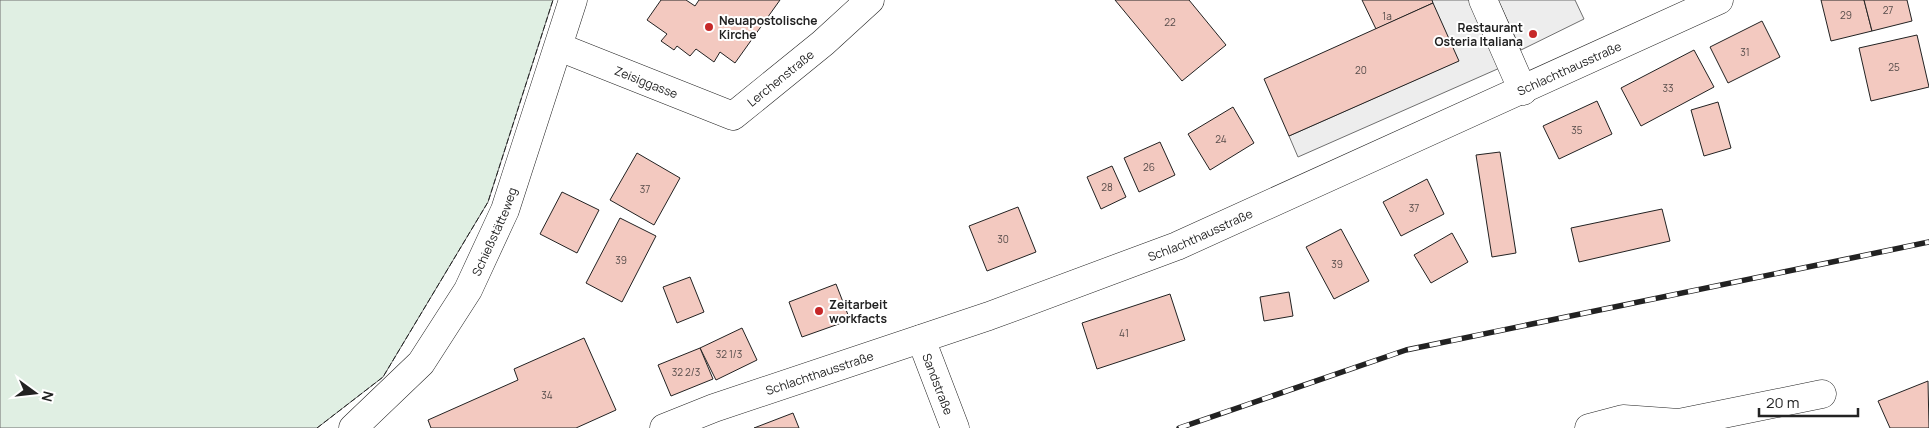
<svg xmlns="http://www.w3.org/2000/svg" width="1929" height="428" viewBox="0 0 1929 428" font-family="Manrope,sans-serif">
  <rect width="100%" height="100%" fill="#fff"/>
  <path fill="#e0efe3" stroke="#6f6f6f" d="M0,0H553L488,202L383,377L317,428H0Z"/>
  <g fill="#ededed" stroke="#6f6f6f">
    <path d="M1431,0H1471L1502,67L1298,157L1289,136L1458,61Z"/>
    <path d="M1498,0H1575L1584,19L1521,50Z"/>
  </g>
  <g fill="#f3c9c0" stroke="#222">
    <path d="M661,0H686L695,6L699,0H780L735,63L720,52L714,62L696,49L690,56L677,46L674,50L661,41L667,34L647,20Z"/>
    <path d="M1115,0H1189L1226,45L1182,81Z"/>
    <path d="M1362,0H1432L1433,3L1376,29Z"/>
    <path d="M1821,0H1864L1872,31L1831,41Z"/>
    <path d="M1864,0H1907L1912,21L1872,31Z"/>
    <path d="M1433,3L1459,61L1289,136L1264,79Z"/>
    <path d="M1762,21L1780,57L1728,83L1710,47Z"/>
    <path d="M1917,35L1929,87L1871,101L1859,48Z"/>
    <path d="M1694,50L1714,87L1641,126L1621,88Z"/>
    <path d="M1597,101L1612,134L1559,159L1543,126Z"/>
    <path d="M1718,102L1731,148L1704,156L1691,110Z"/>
    <path d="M1233,107L1254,143L1210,170L1188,134Z"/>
    <path d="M1160,142L1175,175L1139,192L1124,158Z"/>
    <path d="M1500,152L1516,253L1492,257L1476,155Z"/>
    <path d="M637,153L680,178L654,225L610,200Z"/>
    <path d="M1112,166L1126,197L1101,209L1087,177Z"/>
    <path d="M1427,179L1444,214L1401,236L1383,202Z"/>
    <path d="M562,192L599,210L577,253L540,234Z"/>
    <path d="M1018,207L1036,252L987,271L969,226Z"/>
    <path d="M1662,209L1670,241L1579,262L1571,228Z"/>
    <path d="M620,218L656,236L622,302L586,283Z"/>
    <path d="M1341,229L1369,281L1334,299L1306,247Z"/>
    <path d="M1452,233L1468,262L1431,283L1414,255Z"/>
    <path d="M690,277L704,312L677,323L663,287Z"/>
    <path d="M836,284L850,320L802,337L789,302Z"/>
    <path d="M1289,292L1293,316L1264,321L1260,297Z"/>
    <path d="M1170,294L1185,340L1097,369L1082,323Z"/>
    <path d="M742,328L757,360L716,380L700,348Z"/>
    <path d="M584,338L616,410L576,428H431L428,420L518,380L514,369Z"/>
    <path d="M700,348L713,379L671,396L658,365Z"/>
    <path d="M1928,381L1929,428H1890L1878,401Z"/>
    <path d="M793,413L799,428H754Z"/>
  </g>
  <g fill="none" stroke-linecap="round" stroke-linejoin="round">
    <defs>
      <g id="minor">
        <path d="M1483,0L1523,91"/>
        <path id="s1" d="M559,47L733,116L823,43L870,0"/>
        <path id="s2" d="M921,339L955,428"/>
        <path id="s3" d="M353,428L421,363L468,290L505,210L573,0"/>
        <path d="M1589,428L1623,419L1679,423L1822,394"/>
      </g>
      <g id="major">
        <path id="s4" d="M664,428L714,408L989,316L1177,246L1719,0"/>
      </g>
    </defs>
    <use href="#minor" stroke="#222" stroke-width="29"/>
    <use href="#major" stroke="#222" stroke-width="29"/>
    <use href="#minor" stroke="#fff" stroke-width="28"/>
    <use href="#major" stroke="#fff" stroke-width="28"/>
    <defs>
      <path id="rail" d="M1179,428L1406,350L1929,242"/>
    </defs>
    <use href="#rail" stroke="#222" stroke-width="5.5"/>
    <use href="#rail" stroke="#fff" stroke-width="4" stroke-dasharray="11" stroke-linecap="butt"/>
    <path stroke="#222" stroke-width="1" stroke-dasharray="6 2.5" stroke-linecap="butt" d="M317,428L383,377L488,202L553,0"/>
  </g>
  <g fill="#c62828" stroke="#fff" stroke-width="2">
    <circle cx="709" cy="27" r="5"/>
    <circle cx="1533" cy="34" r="5"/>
    <circle cx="819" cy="311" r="5"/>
  </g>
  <g text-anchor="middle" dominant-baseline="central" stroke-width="4" stroke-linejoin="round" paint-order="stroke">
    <g font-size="10" fill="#564c4a">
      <text x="1888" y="10">27</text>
      <text x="1846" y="15">29</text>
      <text x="1387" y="16">1a</text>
      <text x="1170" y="22">22</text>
      <text x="1745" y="52">31</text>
      <text x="1894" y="67">25</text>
      <text x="1361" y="70">20</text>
      <text x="1668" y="88">33</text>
      <text x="1577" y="130">35</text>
      <text x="1221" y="139">24</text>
      <text x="1149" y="167">26</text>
      <text x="1107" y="187">28</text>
      <text x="645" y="189">37</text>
      <text x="1414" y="208">37</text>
      <text x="1003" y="239">30</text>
      <text x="621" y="260">39</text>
      <text x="1337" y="264">39</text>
      <text x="1124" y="333">41</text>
      <text x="729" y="354">32 1/3</text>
      <text x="686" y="372">32 2/3</text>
      <text x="547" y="395">34</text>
    </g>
    <g font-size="12" font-weight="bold" fill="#222" stroke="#fff" text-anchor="start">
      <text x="719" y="20">Neuapostolische<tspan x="719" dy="14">Kirche</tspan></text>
      <text x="1523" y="27" text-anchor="end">Restaurant<tspan x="1523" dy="14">Osteria Italiana</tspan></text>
      <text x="829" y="304">Zeitarbeit<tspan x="829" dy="14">workfacts</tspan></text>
    </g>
    <g font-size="12" fill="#222" stroke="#fff">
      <text stroke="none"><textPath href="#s4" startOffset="975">Schlachthausstraße</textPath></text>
      <text stroke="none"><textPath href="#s1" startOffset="248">Lerchenstraße</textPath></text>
      <text stroke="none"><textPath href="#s1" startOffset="94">Zeisiggasse</textPath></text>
      <text stroke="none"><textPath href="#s3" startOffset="245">Schießstätteweg</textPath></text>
      <text stroke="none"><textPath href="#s4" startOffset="570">Schlachthausstraße</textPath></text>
      <text stroke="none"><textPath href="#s4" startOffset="165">Schlachthausstraße</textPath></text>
      <text stroke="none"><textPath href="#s2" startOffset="48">Sandstraße</textPath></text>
    </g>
  </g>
  <g transform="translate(35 393) rotate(105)" stroke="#ffffff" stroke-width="4" paint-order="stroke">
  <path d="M0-4L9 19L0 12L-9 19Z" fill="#222222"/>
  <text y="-8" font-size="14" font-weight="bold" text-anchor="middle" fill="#222222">N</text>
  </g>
  <path d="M1759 408v8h99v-8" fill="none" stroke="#222222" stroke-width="2.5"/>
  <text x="1766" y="408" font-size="15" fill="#222222" stroke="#ffffff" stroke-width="4" paint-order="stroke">20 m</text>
</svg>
